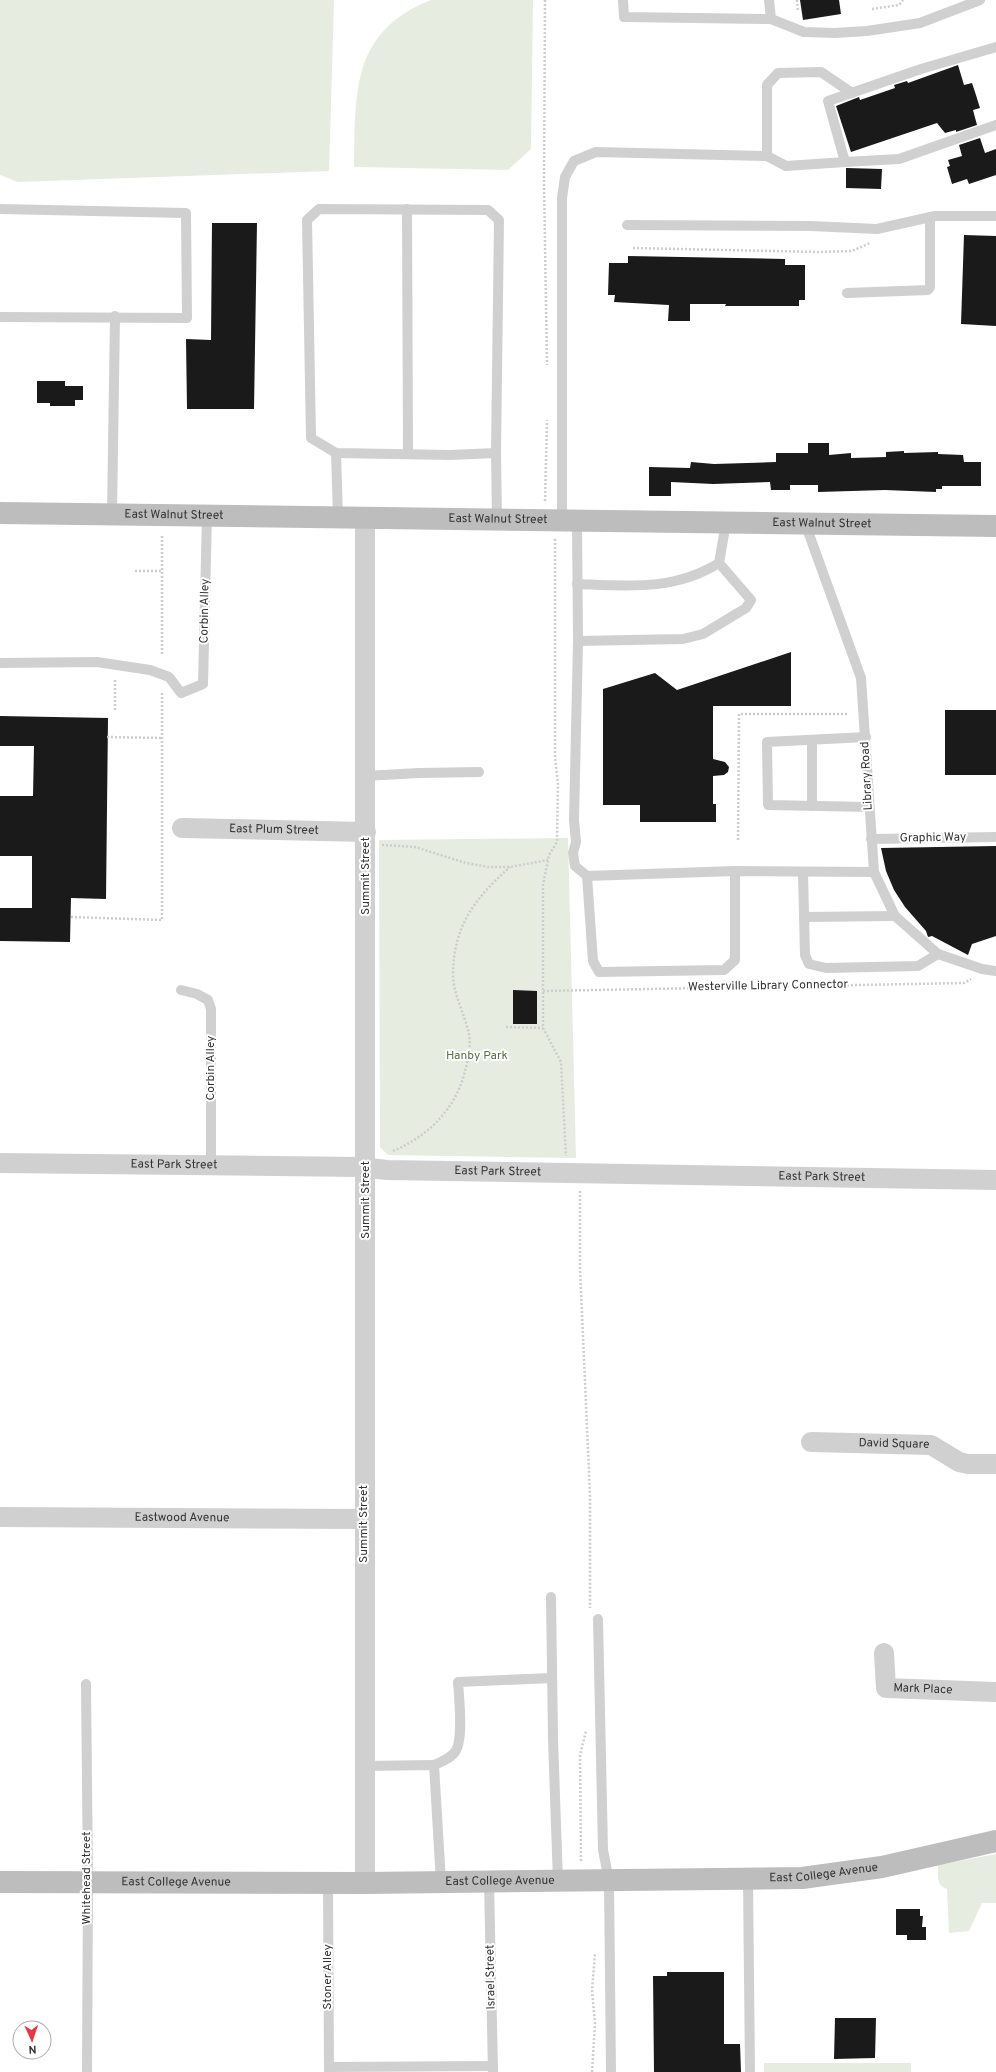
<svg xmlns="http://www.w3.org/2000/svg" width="996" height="2072" viewBox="0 0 996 2072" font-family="Overpass,sans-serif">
  <rect width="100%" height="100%" fill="#fff"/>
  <g fill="#e6ecdf">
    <path d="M0,0H334L329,171L18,182L0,175Z"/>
    <path d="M431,0H533L531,149L508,170L354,167C356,93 350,32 431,0Z"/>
    <path d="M568,838L576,1158L388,1155L380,1147L379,840Z"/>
    <path d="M996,1854V1903H982L969,1931L949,1933L947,1889C936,1885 938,1876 938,1865Z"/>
    <rect x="764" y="2063" width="147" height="9"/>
  </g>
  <g fill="#1a1a1a">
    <path d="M800,0H839L841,14L803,20Z"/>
    <path d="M958,65L964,85L972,83L975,92L980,108L973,110L977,125L956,132V130L945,133L937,123L851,152L836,106L859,97L860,100L895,88L894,85L907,81L908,83Z"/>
    <path d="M980,138L985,153L996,149V175L969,184L967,179L952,184L947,167L950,166L948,160L962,156L959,145Z"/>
    <path d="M846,168L882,169L881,189L846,188Z"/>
    <path d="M212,223H257L254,409H187L186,339L211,340Z"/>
    <path d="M964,235L996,236V326L961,324Z"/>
    <path d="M628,256L785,259V265H805V300H799V306H725L726,304H690V321H668L669,305L614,302L615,295H608L609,263H628Z"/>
    <path d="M37,381H65V386H83V400H75V406H50V403H37Z"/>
    <path d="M808,443H829V455L851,453V458L886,457V452L904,451V453L938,452V454L963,455L964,462H981V486H942V489H936V492L885,490L818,492V485H790V490H771L770,482L713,484L671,482V496H649V467L690,468L691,462L714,464L776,462V453H808Z"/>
    <path d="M791,652V706H713V759L725,762L729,767L728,772L724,775L713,776V804H716V822H640V805H603V689L655,673L677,690Z"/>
    <rect x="945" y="710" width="51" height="65"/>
    <path d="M0,716L108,718L106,899L71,898L70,942L0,941V908H32V856H0V796H33L34,746H0Z"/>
    <path d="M996,846V936L972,944L968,955L932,936L928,937L926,931L905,907L894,890L886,871L881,848Z"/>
    <path d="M513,990L537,991V1024H513Z"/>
    <path d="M896,1909H920V1916H923L922,1927H926V1940H907V1935H896Z"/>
    <path d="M667,1972H724V2044H740L741,2072H654L653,1976H667Z"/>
    <path d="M835,2018H876L875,2058L834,2059Z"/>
  </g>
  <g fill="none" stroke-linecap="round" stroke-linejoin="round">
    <g stroke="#cdcdcd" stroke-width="2.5" stroke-dasharray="2 2" stroke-linecap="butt">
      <path d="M545,0L544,183L547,365"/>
      <path d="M797,0L798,11"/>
      <path d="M872,9L899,5L903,0"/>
      <path d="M633,248L818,252L852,251L870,243"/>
      <path d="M545,501L547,420"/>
      <path d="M555,539V757L558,784L557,842L549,855L543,885V1028L561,1062L566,1156"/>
      <path d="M135,571H162"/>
      <path d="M162,654V534"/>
      <path d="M115,710V678"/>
      <path d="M107,737L162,738"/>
      <path d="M738,840L739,714H848"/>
      <path d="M382,845L415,847L466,863L489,867H510L548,860"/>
      <path d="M71,917L162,920V691"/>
      <path d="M543,991L964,983L971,979"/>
      <path d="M506,1027L543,1028"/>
      <path d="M393,1151C429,1136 456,1108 465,1071C468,1060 471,1046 469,1034C465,1015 454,996 453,976C453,926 475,898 510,867"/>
      <path d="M580,1191V1268L590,1495V1608"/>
      <path d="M581,1861L580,1755L586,1731"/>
      <path d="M592,2072L595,2023L592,1991L595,1953"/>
    </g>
    <g stroke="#d0d0d0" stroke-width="10">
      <path d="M623,0L624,17L771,19L804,32L835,33L867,31L920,23L980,0"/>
      <path d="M769,0L771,19"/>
      <path d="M996,47L921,69L828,101L845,162L899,159L996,125"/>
      <path d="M845,162L786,166L767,156V85L778,73L821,72L852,93"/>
      <path d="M0,209L186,213L187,318L0,317"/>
      <path d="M407,209L408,454"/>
      <path d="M627,225L811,226L877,229L935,216H996"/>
      <path d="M847,293L928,290L930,287V217"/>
      <path d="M336,453L338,517"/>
      <path d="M496,453L450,455L336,453L311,438L307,220L319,209L488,210L499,220L496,453L497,520"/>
      <path d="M112,514L115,316"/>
      <path d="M562,521V198L565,177L574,161L596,152L767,156"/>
      <path d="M577,521L578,641L574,820L576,842L573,853L575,866L587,876L735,871L874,872"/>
      <path d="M805,523L861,678L874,872L895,916L938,954L982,969L996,971"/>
      <path d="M577,584C628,586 674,591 719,563L726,523"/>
      <path d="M578,641L683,639L703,634L746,608L751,600L719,563"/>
      <path d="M0,663L97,662L150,670L169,677L181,693L203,684L207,515"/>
      <path d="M866,737L767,742L768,805L869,807"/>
      <path d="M812,740V806"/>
      <path d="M365,776L419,773L479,772"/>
      <path d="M871,839L996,837"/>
      <path d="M803,873L805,955L809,964L826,968L918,966L938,954"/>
      <path d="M587,876L593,961L599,972L724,970L735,960V871"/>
      <path d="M804,917L895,916"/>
      <path d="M181,990L197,994L208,1000L211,1009V1165"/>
      <path d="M551,1597L553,1739L558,1882"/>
      <path d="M598,1619L603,1850L609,1881L611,2072"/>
      <path d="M86,1684L88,1882L87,2072"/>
      <path d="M434,1765C441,1762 450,1759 455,1752C464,1740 459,1698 458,1682L552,1678"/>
      <path d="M364,1766L434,1765L441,1882"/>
      <path d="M748,1880L750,2072"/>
      <path d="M489,1882L493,2072"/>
      <path d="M328,1883L329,2072"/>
      <path d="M329,2067L493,2066"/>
    </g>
    <g stroke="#d0d0d0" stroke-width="20">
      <path id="s1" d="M182,828L366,832"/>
      <path id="s2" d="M0,1163L360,1167L387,1170L996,1180"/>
      <path id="s3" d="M811,1442L931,1445L959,1462L968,1464H996"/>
      <path id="s4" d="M0,1517L364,1519"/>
      <path id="s5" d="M884,1653L886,1688L996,1692"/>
      <path d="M365,1883V518"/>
    </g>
    <g stroke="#bdbdbd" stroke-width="22">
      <path id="s6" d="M0,513L996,526"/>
      <path id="s7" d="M0,1882L365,1883L802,1878L882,1867L996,1841"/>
    </g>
  </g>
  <g text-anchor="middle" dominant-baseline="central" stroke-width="4" stroke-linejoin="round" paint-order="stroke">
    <g font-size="12" fill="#333" stroke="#fff">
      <text stroke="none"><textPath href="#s6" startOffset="174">East Walnut Street</textPath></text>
      <text stroke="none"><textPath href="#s6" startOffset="498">East Walnut Street</textPath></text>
      <text stroke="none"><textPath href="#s6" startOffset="822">East Walnut Street</textPath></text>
      <text transform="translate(205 611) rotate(-89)">Corbin Alley</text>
      <text transform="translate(867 776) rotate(-93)">Library Road</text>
      <text stroke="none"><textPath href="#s1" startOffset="92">East Plum Street</textPath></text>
      <text transform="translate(933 838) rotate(-1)">Graphic Way</text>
      <text transform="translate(366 876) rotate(-90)">Summit Street</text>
      <text transform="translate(768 986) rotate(-1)">Westerville Library Connector</text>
      <text transform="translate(211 1068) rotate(-90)">Corbin Alley</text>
      <text stroke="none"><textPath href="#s2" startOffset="174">East Park Street</textPath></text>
      <text stroke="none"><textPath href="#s2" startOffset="498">East Park Street</textPath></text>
      <text stroke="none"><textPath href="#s2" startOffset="822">East Park Street</textPath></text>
      <text transform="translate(366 1200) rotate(-90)">Summit Street</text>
      <text stroke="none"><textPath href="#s3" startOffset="83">David Square</textPath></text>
      <text stroke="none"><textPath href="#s4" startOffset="182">Eastwood Avenue</textPath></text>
      <text transform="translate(364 1524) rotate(-90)">Summit Street</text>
      <text stroke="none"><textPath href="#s5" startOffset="72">Mark Place</textPath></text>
      <text stroke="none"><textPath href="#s7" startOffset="824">East College Avenue</textPath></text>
      <text transform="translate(87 1878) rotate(-90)">Whitehead Street</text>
      <text stroke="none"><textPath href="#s7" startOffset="176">East College Avenue</textPath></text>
      <text stroke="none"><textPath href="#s7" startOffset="500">East College Avenue</textPath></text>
      <text transform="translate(328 1977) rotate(-90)">Stoner Alley</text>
      <text transform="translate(491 1977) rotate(-91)">Israel Street</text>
    </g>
    <g font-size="12" fill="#56703f" stroke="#fff">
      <text x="477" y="1056">Hanby Park</text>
    </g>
  </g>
  <g transform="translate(32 2040) rotate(177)"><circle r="19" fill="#ffffff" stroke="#adadad"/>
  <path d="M0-3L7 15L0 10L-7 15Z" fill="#e63946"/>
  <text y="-6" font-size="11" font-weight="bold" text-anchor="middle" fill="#333333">N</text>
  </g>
</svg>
